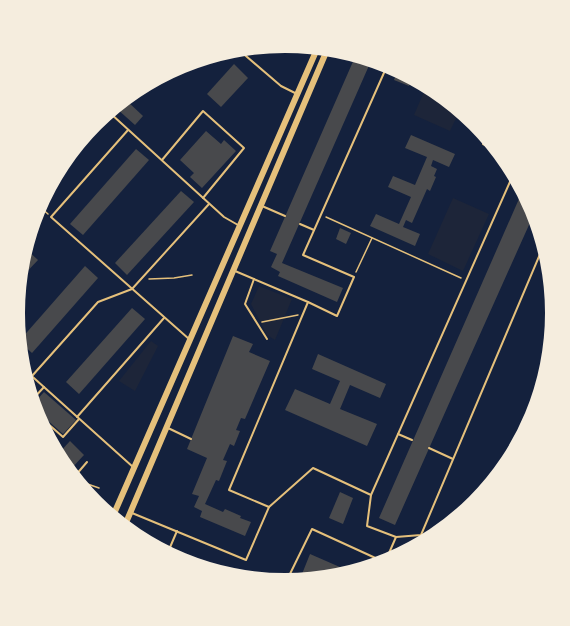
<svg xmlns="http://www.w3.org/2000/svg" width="570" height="626" viewBox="0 0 570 626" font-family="'Sofia Sans Condensed',sans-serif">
  <rect width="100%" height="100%" fill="#14213d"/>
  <g fill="#1d2539">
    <path d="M426,87L434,91L459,112L450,131L414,115Z"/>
    <path d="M453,198L489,214L463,271L428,254Z"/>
    <path d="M259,286L292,299L275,340L267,335L251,304Z"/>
    <path d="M151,341L158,346L135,391L119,381Z"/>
  </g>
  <g fill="#48494c">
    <path d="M355,57L371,61L282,263L343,288L337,302L278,276L280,272L271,267L277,254L270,251Z"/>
    <path d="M234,64L248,78L221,107L207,94Z"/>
    <path d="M397,72L412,79L409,86L394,80Z"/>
    <path d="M126,100L143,116L135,125L116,108Z"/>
    <path d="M103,118L106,120L58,174L63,164L96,124Z"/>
    <path d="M206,131L221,144L224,140L236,151L202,188L190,177L194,173L180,160Z"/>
    <path d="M411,135L455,154L449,167L433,160L431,166L437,169L434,176L436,177L430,191L427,189L412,223L406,220L403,227L420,234L415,246L370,226L376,214L399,224L411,197L388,187L393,176L415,185L427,157L405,148Z"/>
    <path d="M136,149L149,160L83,235L70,224Z"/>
    <path d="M181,191L194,202L127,275L115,263Z"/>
    <path d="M522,192L533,216L451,399L395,525L379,518Z"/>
    <path d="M340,228L351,233L346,244L336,239Z"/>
    <path d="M27,250L38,260L21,278L23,261Z"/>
    <path d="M85,266L98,278L32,353L21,343V339Z"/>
    <path d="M132,308L145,319L79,394L66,382Z"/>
    <path d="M233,336L253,344L249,352L270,361L245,419L241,418L236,430L240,431L234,446L230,444L223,460L227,461L219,481L216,480L205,504L223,512L225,509L241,516L240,518L251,522L245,536L200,517L202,511L194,507L199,496L192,494L207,458L187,449Z"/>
    <path d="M318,354L386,384L380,398L350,385L340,409L377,424L367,446L285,410L295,389L330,404L340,381L312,369Z"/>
    <path d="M44,392L76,420L63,434L37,411L34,403Z"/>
    <path d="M70,441L84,455L70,470L59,453Z"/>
    <path d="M340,492L353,498L343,524L329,518Z"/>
    <path d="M310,554L349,571L337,575L300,579Z"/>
  </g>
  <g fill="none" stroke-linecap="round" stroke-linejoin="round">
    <g stroke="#e5c07b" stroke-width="1.5">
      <path d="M40,207L48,214"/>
      <path d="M326,217L461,278"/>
      <path d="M356,272L372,238"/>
      <path d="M149,279L174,278L192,275"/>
      <path d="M262,322L298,315"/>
      <path d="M79,481L99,488"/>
    </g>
    <g stroke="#e5c07b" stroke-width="2">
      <path d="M239,50L281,86L295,93"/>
      <path d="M110,113L224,217L238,225"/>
      <path d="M128,130L51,217L189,339"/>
      <path d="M485,138L483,144L494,149"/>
      <path d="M162,160L203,111L244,148L203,198"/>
      <path d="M262,206L285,216"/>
      <path d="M300,224L314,230"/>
      <path d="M235,271L308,302L229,490L269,507"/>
      <path d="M254,279L245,304L267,339"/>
      <path d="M308,302L337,316L354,277L303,255L387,66"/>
      <path d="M25,370L133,467"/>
      <path d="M32,376L98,302L132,289L209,204"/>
      <path d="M33,399L44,387"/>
      <path d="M38,415L63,437L79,419"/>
      <path d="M77,417L164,318"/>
      <path d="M168,428L191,439"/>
      <path d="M398,434L412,440"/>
      <path d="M429,448L453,459"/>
      <path d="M75,476L87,462"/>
      <path d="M371,495L513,175"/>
      <path d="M132,513L246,560L269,507L313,468L371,495L367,526L396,537L421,535L543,247"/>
      <path d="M168,552L177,531"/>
      <path d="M386,560L396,537"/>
      <path d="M287,580L312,529L382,561"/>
    </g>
    <g stroke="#e5c07b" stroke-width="6">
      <path d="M113,516L317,49"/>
      <path d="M125,525L327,50"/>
    </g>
  </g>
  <path d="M0 0H570V626H0ZM25 313a260 260 0 1 1 520 0a260 260 0 1 1-520 0Z" fill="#f5edde" fill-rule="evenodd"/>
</svg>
